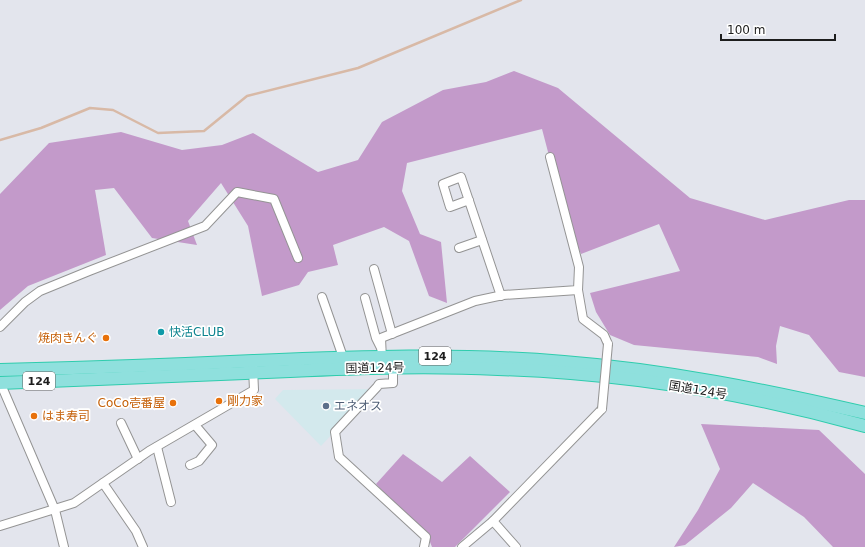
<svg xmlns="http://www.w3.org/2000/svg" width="865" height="547" viewBox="0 0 865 547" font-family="'DejaVu Sans','Noto Sans JP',sans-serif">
  <rect width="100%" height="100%" fill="#e3e5ed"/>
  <path fill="#d3e9ed" d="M374,389L321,446L275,399L283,390Z"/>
  <g fill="#c39aca">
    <path d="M514,71L558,88L690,198L765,220L849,200H865V377L839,372L809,335L780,326L776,346L777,364L758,357L634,345L610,335L596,312L590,293L680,271L659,224L581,254L564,213L542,129L407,163L402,191L420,234L441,242L447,303L429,296L409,241L384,227L333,245L338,265L308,272L299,285L262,296L248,226L221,183L188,221L197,245L152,238L114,188L95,190L106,255L28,286L0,310V194L49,143L121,132L182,150L222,145L253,133L318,172L358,160L382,122L443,90L486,82Z"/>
    <path d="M701,424L819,430L865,474V547H833L804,517L753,483L731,508L685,545L674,547L698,510L720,469Z"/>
    <path d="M403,454L442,482L470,456L510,492L455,547H432L430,542L376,484Z"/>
  </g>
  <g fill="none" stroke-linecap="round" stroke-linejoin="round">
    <path stroke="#d8b9a6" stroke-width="2.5" d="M0,140L41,128L90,108L113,110L158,133L204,131L247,96L358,68L521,0"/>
    <defs>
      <g id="minor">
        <path d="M469,200L450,207L443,184L461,177L501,296"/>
        <path d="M459,248L482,240"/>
        <path d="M374,269L392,334"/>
        <path d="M578,290L583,319L604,335L608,344"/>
        <path d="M322,297L343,357"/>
        <path d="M365,298L376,338L381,348"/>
        <path d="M0,327L25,302L40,291L89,271L205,226L237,192L274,199L298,258"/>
        <path d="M382,360L381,338L475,301L503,295L578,290L579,267L550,157"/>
        <path d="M393,367V383L379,384L377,387L335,432L339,457L426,537L424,547"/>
        <path d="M0,382L55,510L64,547"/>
        <path d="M121,423L138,459"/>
        <path d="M157,447L171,502"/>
        <path d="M190,465L199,461L212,445L195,425"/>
        <path d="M103,483L136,531L143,547"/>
        <path d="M493,521L516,547"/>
        <path d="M0,526L74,503L149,451L254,390L253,368"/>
        <path d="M462,547L493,521L602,409"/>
      </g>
      <g id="highway">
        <path d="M0,370C84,368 169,365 253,361C357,357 460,353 564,362C666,370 766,390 865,413"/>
        <path d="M0,383C82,380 163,376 245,373C329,369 414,365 498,369C622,373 746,393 865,426"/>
      </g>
    </defs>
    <use href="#minor" stroke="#949494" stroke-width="10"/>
    <use href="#highway" stroke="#2fccad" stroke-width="14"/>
    <use href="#minor" stroke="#fff" stroke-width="8"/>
    <use href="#highway" stroke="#8fe0dd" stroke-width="12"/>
    <defs>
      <path id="minor-bridge" d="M602,409L608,344"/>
    </defs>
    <use href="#minor-bridge" stroke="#949494" stroke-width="10" stroke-linecap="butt"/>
    <use href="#minor-bridge" stroke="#fff" stroke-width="8"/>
  </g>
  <circle fill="#0f9aa8" stroke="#fff" stroke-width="1.5" cx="161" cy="332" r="4"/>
  <g fill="#e8710a" stroke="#fff" stroke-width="1.5">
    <circle cx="106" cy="338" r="4"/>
    <circle cx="219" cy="401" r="4"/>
    <circle cx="173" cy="403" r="4"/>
    <circle cx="34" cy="416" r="4"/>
  </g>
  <circle fill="#5c6f8a" stroke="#fff" stroke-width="1.5" cx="326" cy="406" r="4"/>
  <g text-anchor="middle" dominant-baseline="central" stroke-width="3.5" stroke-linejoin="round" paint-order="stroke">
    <g fill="#fff" stroke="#616161" stroke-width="1">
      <rect x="419" y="347" width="32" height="18" rx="3"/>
      <rect x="23" y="372" width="32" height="18" rx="3"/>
    </g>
    <g font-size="11" font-weight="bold" fill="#1d1d1d">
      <text x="435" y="356">124</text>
      <text x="39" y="381">124</text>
    </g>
    <g font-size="12" fill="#0d838f" stroke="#fff" text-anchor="start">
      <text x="169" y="332">快活CLUB</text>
    </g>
    <g font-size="12" fill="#c56008" stroke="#fff" text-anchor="end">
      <text x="98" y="338">焼肉きんぐ</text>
      <text x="227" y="401" text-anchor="start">剛力家</text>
      <text x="165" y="403">CoCo壱番屋</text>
      <text x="42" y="416" text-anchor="start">はま寿司</text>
    </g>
    <g font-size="12" fill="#1d1d1d" stroke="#fff">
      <text transform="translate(375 368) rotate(-1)">国道124号</text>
      <text transform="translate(698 390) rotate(9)">国道124号</text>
    </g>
    <g font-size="12" fill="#4e5e75" stroke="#fff" text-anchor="start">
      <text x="334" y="406">エネオス</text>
    </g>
  </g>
  <path d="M721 34v6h114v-6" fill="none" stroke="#1d1d1d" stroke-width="2"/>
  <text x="727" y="34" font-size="12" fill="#1d1d1d" stroke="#ffffff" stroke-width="3" paint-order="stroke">100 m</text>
</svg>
